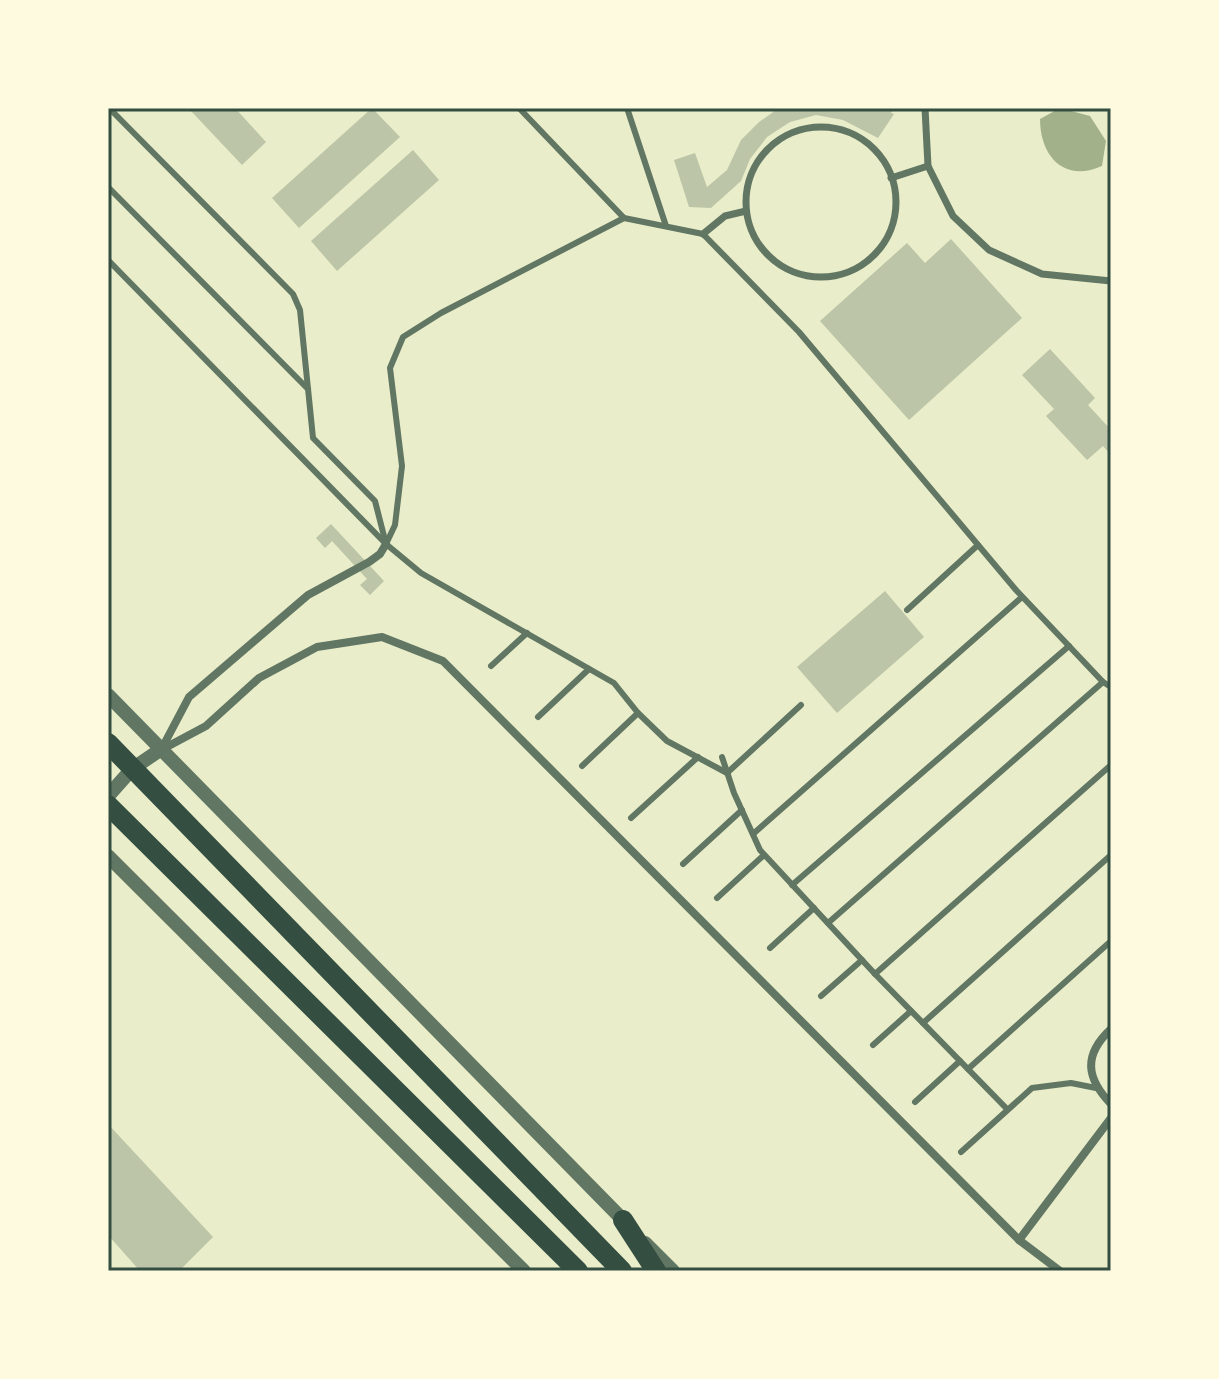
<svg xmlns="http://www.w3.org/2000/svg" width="1219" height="1379" viewBox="0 0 1219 1379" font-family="Roboto,sans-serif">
  <rect width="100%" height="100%" fill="#e9edc9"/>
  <path fill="#a3b18a" d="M1060,108L1090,116L1106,141L1102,166C1065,183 1040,157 1040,119Z"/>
  <g fill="#bcc5a7">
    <path d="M192,108H235L266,142L242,165L190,110Z"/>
    <path d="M372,108L400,137L299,228L272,198Z"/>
    <path d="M779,108H894L891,113L894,114L878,138L843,120L816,115L790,122L767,137L750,159L741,181L711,208L689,207L674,160L695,153L707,187L727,170L741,140L759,122Z"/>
    <path d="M413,150L439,180L337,271L311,241Z"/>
    <path d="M951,239L1022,318L909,420L820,321L907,243L925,263Z"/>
    <path d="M1050,349L1095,398L1088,405L1111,430V455L1103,446L1087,460L1046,416L1054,409L1022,375Z"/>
    <path d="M331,524L384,581L370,595L360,585L367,579L332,541L325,548L316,538Z"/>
    <path d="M885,591L924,637L837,713L797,667Z"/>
    <path d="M108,1124L213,1237L179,1271H140L108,1235Z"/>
  </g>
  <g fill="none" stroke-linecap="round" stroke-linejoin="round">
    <g stroke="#617663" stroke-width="6">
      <path d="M109,108L293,294L300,310L313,438L375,501L385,540"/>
      <path d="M519,108L624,218L703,234L799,332L1016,590L1103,682L1111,687"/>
      <path d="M627,108L666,226"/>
      <path d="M108,187L308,389"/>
      <path d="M108,260L386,544L421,573L614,683L638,713L667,741L727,773L801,705"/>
      <path d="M386,544L395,525L402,466L390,368L403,337L441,313L624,218"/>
      <path d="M907,610L978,545"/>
      <path d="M491,666L527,633"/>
      <path d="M538,717L589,669"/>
      <path d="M722,757L734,793L760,850L875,974L1007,1109"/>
      <path d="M582,766L638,713"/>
      <path d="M631,818L698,757"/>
      <path d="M753,834L1022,597"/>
      <path d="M683,864L742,810"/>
      <path d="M792,885L1069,646"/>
      <path d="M717,898L764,855"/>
      <path d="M828,923L1103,682"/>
      <path d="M770,948L814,908"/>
      <path d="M875,974L1111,765"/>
      <path d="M821,996L862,960"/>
      <path d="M923,1023L1111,855"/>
      <path d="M873,1045L911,1011"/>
      <path d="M968,1069L1111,941"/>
      <path d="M915,1102L960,1061"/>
      <path d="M961,1152L1032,1088L1071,1083L1096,1088"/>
    </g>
    <g stroke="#617663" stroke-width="7">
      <path d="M925,108L928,166L953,216L989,250L1042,274L1111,281"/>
      <circle cx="821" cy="202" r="75"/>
      <path d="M891,178L928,166"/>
      <path d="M703,234L725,216L746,211"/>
    </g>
    <g stroke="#617663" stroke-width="8">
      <path d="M161,750L206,726L259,678L317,647L382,637L443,661L1019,1240L1060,1271"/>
      <path d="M161,750L189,697L308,595L369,562L380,554L386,544"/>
      <path d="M1111,1029C1083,1055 1086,1078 1111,1104"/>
      <path d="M1019,1240L1111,1118"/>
    </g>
    <g stroke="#617663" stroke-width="14">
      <path d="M108,695L628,1225"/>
      <path d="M108,796L132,769L160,750"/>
      <path d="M108,856L524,1271"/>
      <path d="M645,1243L673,1271"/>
    </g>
    <g stroke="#344e41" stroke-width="20">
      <path d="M108,743L622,1271"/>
      <path d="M108,805L578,1271"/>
      <path d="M623,1220L656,1271"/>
    </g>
  </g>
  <rect width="1219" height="1379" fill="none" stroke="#fefae0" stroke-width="220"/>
  <rect x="110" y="110" width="999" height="1159" fill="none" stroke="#344e41" stroke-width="3"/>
</svg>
